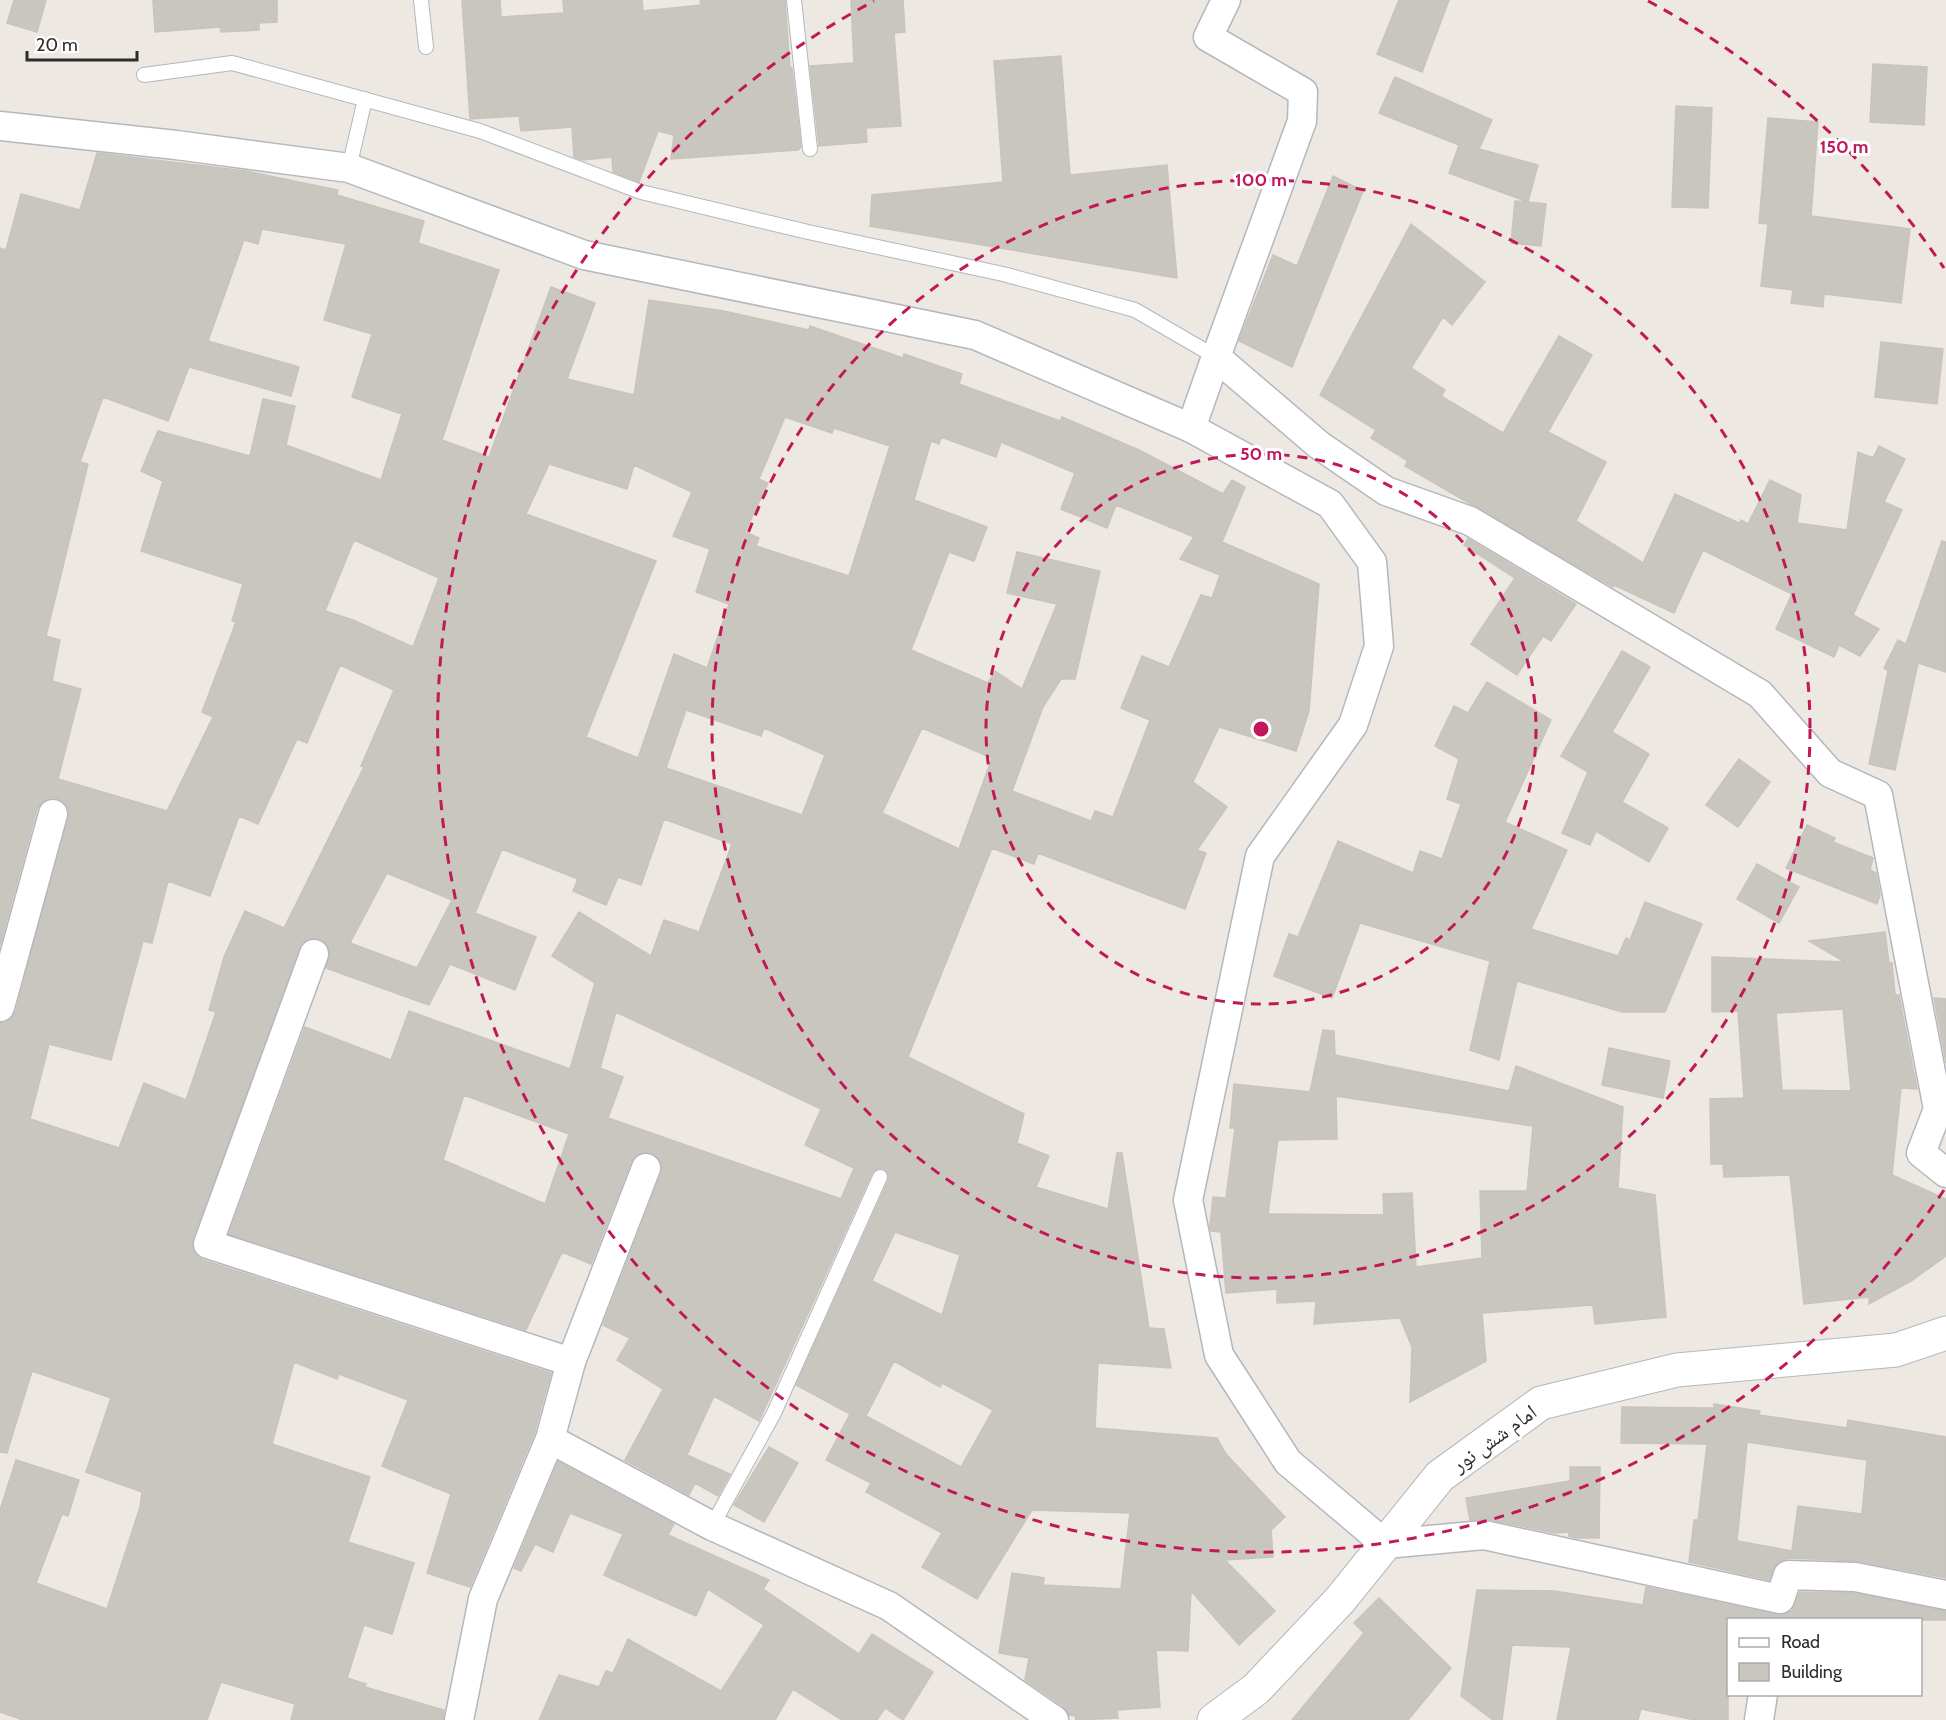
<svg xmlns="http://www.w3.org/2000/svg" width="1946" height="1720" viewBox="0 0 1946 1720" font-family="Cabin,'Noto Naskh Arabic',sans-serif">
  <rect width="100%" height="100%" fill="#ede8e1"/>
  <g fill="#c9c6bf" stroke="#c8c4bb" stroke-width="1.5" fill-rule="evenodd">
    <path d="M14,0H46L37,32L7,23Z"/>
    <path d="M153,0H277V22L259,23V30L221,32L220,27L155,32Z"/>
    <path d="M462,0H500L501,17L564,13L563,0H642L643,11L701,5L700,0H785L790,68H792L801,147L798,150L671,159L674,135L658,131L639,182L613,172L612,157L583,160L574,157L572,127L521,131L519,116L470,119Z"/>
    <path d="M851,0H903L905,32L894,33L901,126L866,128L867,142L819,146L810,66L854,63Z"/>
    <path d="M1399,0H1449L1422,72L1377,54Z"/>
    <path d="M1061,56L1070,175L1167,165L1177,278L870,226L872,195L1003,182L994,61Z"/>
    <path d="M1873,64L1927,67L1924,125L1870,122Z"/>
    <path d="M1395,77L1492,120L1479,149L1538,165L1528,202L1546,204L1541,246L1511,243L1515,201L1528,202L1449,173L1459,145L1379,113Z"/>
    <path d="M1676,106L1712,108L1708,208L1672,207Z"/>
    <path d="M1768,118L1818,122L1811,216L1910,229L1901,303L1824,294L1823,307L1791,303L1793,290L1761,286L1768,224L1759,223Z"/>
    <path d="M97,153L246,171L338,190L337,195L424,221L418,243L499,270L442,440L489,457L551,287L595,303L567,379L634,395L649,300L724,311L809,330L810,326L903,358L904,354L962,374L959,384L1060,421L1062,417L1139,450L1223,494L1232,480L1245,487L1222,542L1319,584L1309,711L1296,751L1219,727L1193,782L1227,807L1197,850L1206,853L1185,909L1038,853L1034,864L992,848L908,1057L1024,1114L1017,1143L1049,1156L1036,1187L1108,1209L1117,1153H1122L1149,1328L1164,1329L1171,1368L1098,1363L1095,1428L1217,1438L1226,1454L1285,1517L1271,1530L1273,1557L1225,1560L1275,1611L1239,1645L1191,1591L1188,1651L1156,1650L1160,1707L1117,1710L1118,1718L1076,1720L1075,1716L1069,1715L1063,1706L1025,1680L1029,1658L999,1653L1012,1573L1044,1578L1043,1585L1121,1589L1130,1513L1032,1510L977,1599L922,1567L942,1533L866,1492L871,1483L826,1460L850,1414L796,1385L888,1181L889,1176L884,1169L879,1168L872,1173L759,1421L714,1396L687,1455L730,1474L718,1496L695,1483L689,1495L625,1460L663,1389L617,1360L630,1338L603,1325L661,1174L662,1165L652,1153L643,1152L631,1162L591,1264L562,1252L526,1330L229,1234L305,1027L391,1060L409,1011L570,1069L595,983L552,956L579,912L651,956L664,920L699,932L732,844L664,819L641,885L618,877L606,905L573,891L578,879L502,849L475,913L536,937L515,990L450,964L429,1005L326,968L330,952L326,943L312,938L303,942L193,1238L192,1246L195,1254L203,1260L551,1373L534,1434L470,1587L427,1573L451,1494L382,1466L408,1400L339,1374L337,1379L294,1362L272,1444L370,1477L348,1542L414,1563L392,1634L364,1625L347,1678L366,1684L365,1687L444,1710L443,1720H291L295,1704L221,1682L207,1720H23L0,1712V1510L16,1460L79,1480L68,1516L62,1514L36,1583L107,1609L140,1507L142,1492L86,1472L111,1398L32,1371L7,1453L0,1452V1023L11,1019L16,1011L69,810L65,803L57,798H48L37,809L0,945V248L6,250L21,194L80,210ZM262,229L346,244L324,320L372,334L352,397L402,414L381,480L286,445L295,406L263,399L250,456L158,431L141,471L163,481L141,551L243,584L232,621L236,622L202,712L213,717L167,811L58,779L81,689L52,681L60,640L46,636L88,464L80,462L103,397L168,421L189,367L291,396L299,367L208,341L244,240L258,244ZM785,417L832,433L834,428L890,446L849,576L756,546L759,538L745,532L768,483L759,479ZM941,437L996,457L1001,442L1075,473L1061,509L1107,528L1116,505L1194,537L1180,559L1220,575L1212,598L1201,595L1169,667L1142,656L1121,708L1150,720L1113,817L1095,811L1091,821L1012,791L1043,707L1061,679H1075L1100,571L1017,552L1007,593L1057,604L1022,689L995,671L988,683L911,650L949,552L974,561L987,527L914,500L931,441L939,444ZM549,464L627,489L634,465L692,492L673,536L710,549L696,592L729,604L707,668L674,654L638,758L586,737L656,561L526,514ZM354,540L439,578L413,647L353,620L325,611ZM340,665L394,690L361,766L364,767L284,928L245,911L224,957L209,1010L216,1012L186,1100L144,1083L119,1148L30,1119L49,1044L111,1060L143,941L152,943L168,881L210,896L239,816L258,824L297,739L307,743ZM686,710L761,736L764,728L825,755L802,815L666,768ZM922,728L992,758L959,849L882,813ZM387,873L452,900L417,968L350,943ZM616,1012L821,1109L805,1145L854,1168L841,1199L608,1118L623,1077L600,1068ZM464,1095L569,1134L545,1204L443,1160ZM895,1232L960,1255L942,1315L872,1281ZM894,1361L940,1387L942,1383L993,1410L961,1467L866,1416Z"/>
    <path d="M1333,176L1363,191L1292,367L1239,341L1273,255L1297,266Z"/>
    <path d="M1411,224L1485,282L1452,325L1443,317L1411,368L1445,390L1441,396L1503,433L1559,336L1592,355L1548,432L1606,462L1576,521L1643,563L1675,494L1739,523L1741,520L1748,524L1770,480L1801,495L1797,523L1847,530L1858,452L1873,458L1879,446L1905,459L1884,502L1902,510L1853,615L1879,629L1860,656L1839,645L1834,657L1776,629L1792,594L1703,550L1674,613L1614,585L1613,587L1405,466L1408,461L1371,438L1376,430L1320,395Z"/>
    <path d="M1881,342L1943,349L1937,404L1875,397Z"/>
    <path d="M1468,539L1576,604L1551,641L1543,636L1517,675L1471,644L1515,578L1464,545Z"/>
    <path d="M1942,541L1946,542V672L1918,663L1895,770L1869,764L1888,671L1884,668L1898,640L1906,644Z"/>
    <path d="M1622,651L1650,667L1612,732L1649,754L1622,802L1668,828L1649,862L1596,831L1590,845L1562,833L1588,772L1561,756Z"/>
    <path d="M1487,682L1551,720L1505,822L1567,850L1531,929L1618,956L1626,938L1630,940L1645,902L1702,924L1665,1012H1622L1517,981L1499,1060L1470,1050L1490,961L1360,923L1332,998L1274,976L1289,934L1298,937L1338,841L1413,873L1420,851L1442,859L1461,804L1447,799L1459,759L1435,746L1454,706L1468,713Z"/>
    <path d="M1739,759L1770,782L1738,827L1706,805Z"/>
    <path d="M1807,825L1835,838L1833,842L1873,858L1870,870L1876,873L1880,895L1877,904L1786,868Z"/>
    <path d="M1757,864L1799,887L1779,923L1737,899Z"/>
    <path d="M1885,932L1889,963H1892L1895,995H1899L1917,1089L1901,1088L1892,1175L1946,1199V1256L1911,1281L1869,1304V1297L1804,1304L1790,1175L1724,1177L1723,1164H1711L1710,1099L1744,1098L1738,1011L1712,1012V957L1845,962L1809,941ZM1843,1009L1851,1091L1782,1090L1776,1013Z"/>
    <path d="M1934,998L1946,999V1063Z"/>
    <path d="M1323,1030L1334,1031L1335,1055L1509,1091L1516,1066L1623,1107L1618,1188L1655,1195L1666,1317L1595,1324L1593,1305L1482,1313L1486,1361L1410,1402L1412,1347L1400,1318L1314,1324L1316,1301L1277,1303V1289L1226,1293L1221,1232L1211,1231L1210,1226L1213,1197L1226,1198L1235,1128H1230L1234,1084L1310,1092ZM1336,1096L1533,1126L1527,1191H1480L1482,1258L1416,1267L1412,1193L1383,1194L1384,1215L1268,1214L1278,1140L1337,1139Z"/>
    <path d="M1609,1048L1670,1061L1663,1098L1602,1085Z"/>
    <path d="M1714,1404L1760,1411L1759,1415L1847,1428L1848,1420L1946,1437V1578L1858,1561L1788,1558L1778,1562L1769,1580L1689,1562L1694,1520H1698L1707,1444L1621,1443L1622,1407L1714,1408ZM1747,1442L1867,1460L1862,1514L1798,1506L1792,1551L1737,1541Z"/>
    <path d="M769,1447L798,1463L764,1522L734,1505Z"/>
    <path d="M558,1462L674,1524L668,1535L769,1580L763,1589L859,1654L872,1634L933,1672L903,1720L885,1708L877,1720H842L793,1689L775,1720H539L559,1675L599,1687L606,1671L613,1673L628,1639L721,1691L764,1625L708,1589L696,1616L604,1575L623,1534L570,1513L553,1552L535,1544L521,1571L514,1568Z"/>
    <path d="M1570,1467H1600L1599,1538H1576L1569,1536V1532L1555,1533L1487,1519L1470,1520L1466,1498L1570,1481Z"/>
    <path d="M1646,1587L1777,1615L1792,1611L1800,1592L1853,1593L1946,1611V1620H1728V1720H1695L1641,1709L1638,1720H1557L1571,1647L1512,1645L1502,1720H1493L1461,1696L1477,1590L1554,1591L1643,1605Z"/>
    <path d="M1379,1598L1451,1668L1408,1720H1292L1364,1633L1354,1623Z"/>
  </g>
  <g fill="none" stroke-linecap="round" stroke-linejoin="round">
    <defs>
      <g id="lane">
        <path d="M421,0L426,47"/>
        <path d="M794,0L810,149"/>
        <path d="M144,75L232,63L480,131L641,192L808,232L1003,274L1135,310L1216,357"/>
        <path d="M349,168L365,99"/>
        <path d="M712,1526L774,1413L880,1177"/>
      </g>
      <g id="street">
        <path d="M1226,0L1208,37L1303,92L1302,121L1216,357L1319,445L1386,491L1470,521L1760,694L1830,773L1878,795L1938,1109L1921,1153L1946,1173"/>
        <path d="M0,126L176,145L349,168L584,255L975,335L1191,428L1330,504L1372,562L1379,646L1353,725L1260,856L1188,1200L1219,1355L1288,1462L1385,1544L1484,1535L1780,1599L1788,1575L1855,1577L1946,1595"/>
        <path d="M1191,428L1216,357"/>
        <path d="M314,954L208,1244L571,1362"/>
        <path d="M0,1007L53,814"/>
        <path d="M550,1439L712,1526L889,1606L1054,1720"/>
        <path d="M459,1720L483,1599L550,1439L571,1362L646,1168"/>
        <path d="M1759,1720L1763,1694"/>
      </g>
      <path id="secondary" d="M1214,1720L1256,1689L1340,1600L1440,1476L1541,1403L1677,1370L1896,1350L1946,1333"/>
    </defs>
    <use href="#lane" stroke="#b4b7bf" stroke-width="16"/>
    <use href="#street" stroke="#b4b7bf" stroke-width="31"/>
    <use href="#secondary" stroke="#b4b7bf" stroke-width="35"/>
    <use href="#lane" stroke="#fff" stroke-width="14"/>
    <use href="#street" stroke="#fff" stroke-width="28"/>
    <use href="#secondary" stroke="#fff" stroke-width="33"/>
  </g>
  <g fill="none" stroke="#c2185b" stroke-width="3" stroke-dasharray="10 8">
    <circle cx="1261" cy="729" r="275"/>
    <circle cx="1261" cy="729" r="549"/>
    <path d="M1944 1190A824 824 0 1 1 874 1M1648 1A824 824 0 0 1 1944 268"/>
  </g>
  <g text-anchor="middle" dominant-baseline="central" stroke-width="6" stroke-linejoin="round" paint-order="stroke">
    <g font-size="21" fill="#2d2d2d" stroke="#fff">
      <text transform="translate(1494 1438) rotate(-36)">امام شش نور</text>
    </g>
  </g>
  <circle cx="1261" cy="729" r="9" fill="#c2185b" stroke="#fff" stroke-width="3"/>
  <g font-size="18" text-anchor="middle" font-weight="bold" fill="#c2185b" stroke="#fff" stroke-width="6" stroke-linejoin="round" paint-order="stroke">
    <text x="1844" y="153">150 m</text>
    <text x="1261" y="186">100 m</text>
    <text x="1261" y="460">50 m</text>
  </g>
  <rect x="1727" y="1618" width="195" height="78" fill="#ffffff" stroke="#ababab" stroke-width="1.5"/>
  <rect x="1739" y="1638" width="30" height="9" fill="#ffffff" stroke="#ababab" stroke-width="1.5"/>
  <text x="1781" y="1648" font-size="18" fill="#2d2d2d">Road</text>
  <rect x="1739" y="1663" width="30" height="18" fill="#c9c6bf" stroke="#ababab" stroke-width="1.5"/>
  <text x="1781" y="1678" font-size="18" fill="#2d2d2d">Building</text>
  <path d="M27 51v9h110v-9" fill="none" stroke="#2d2d2d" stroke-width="3"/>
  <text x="36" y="51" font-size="18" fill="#2d2d2d" stroke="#ffffff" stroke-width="4.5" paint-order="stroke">20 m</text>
</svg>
